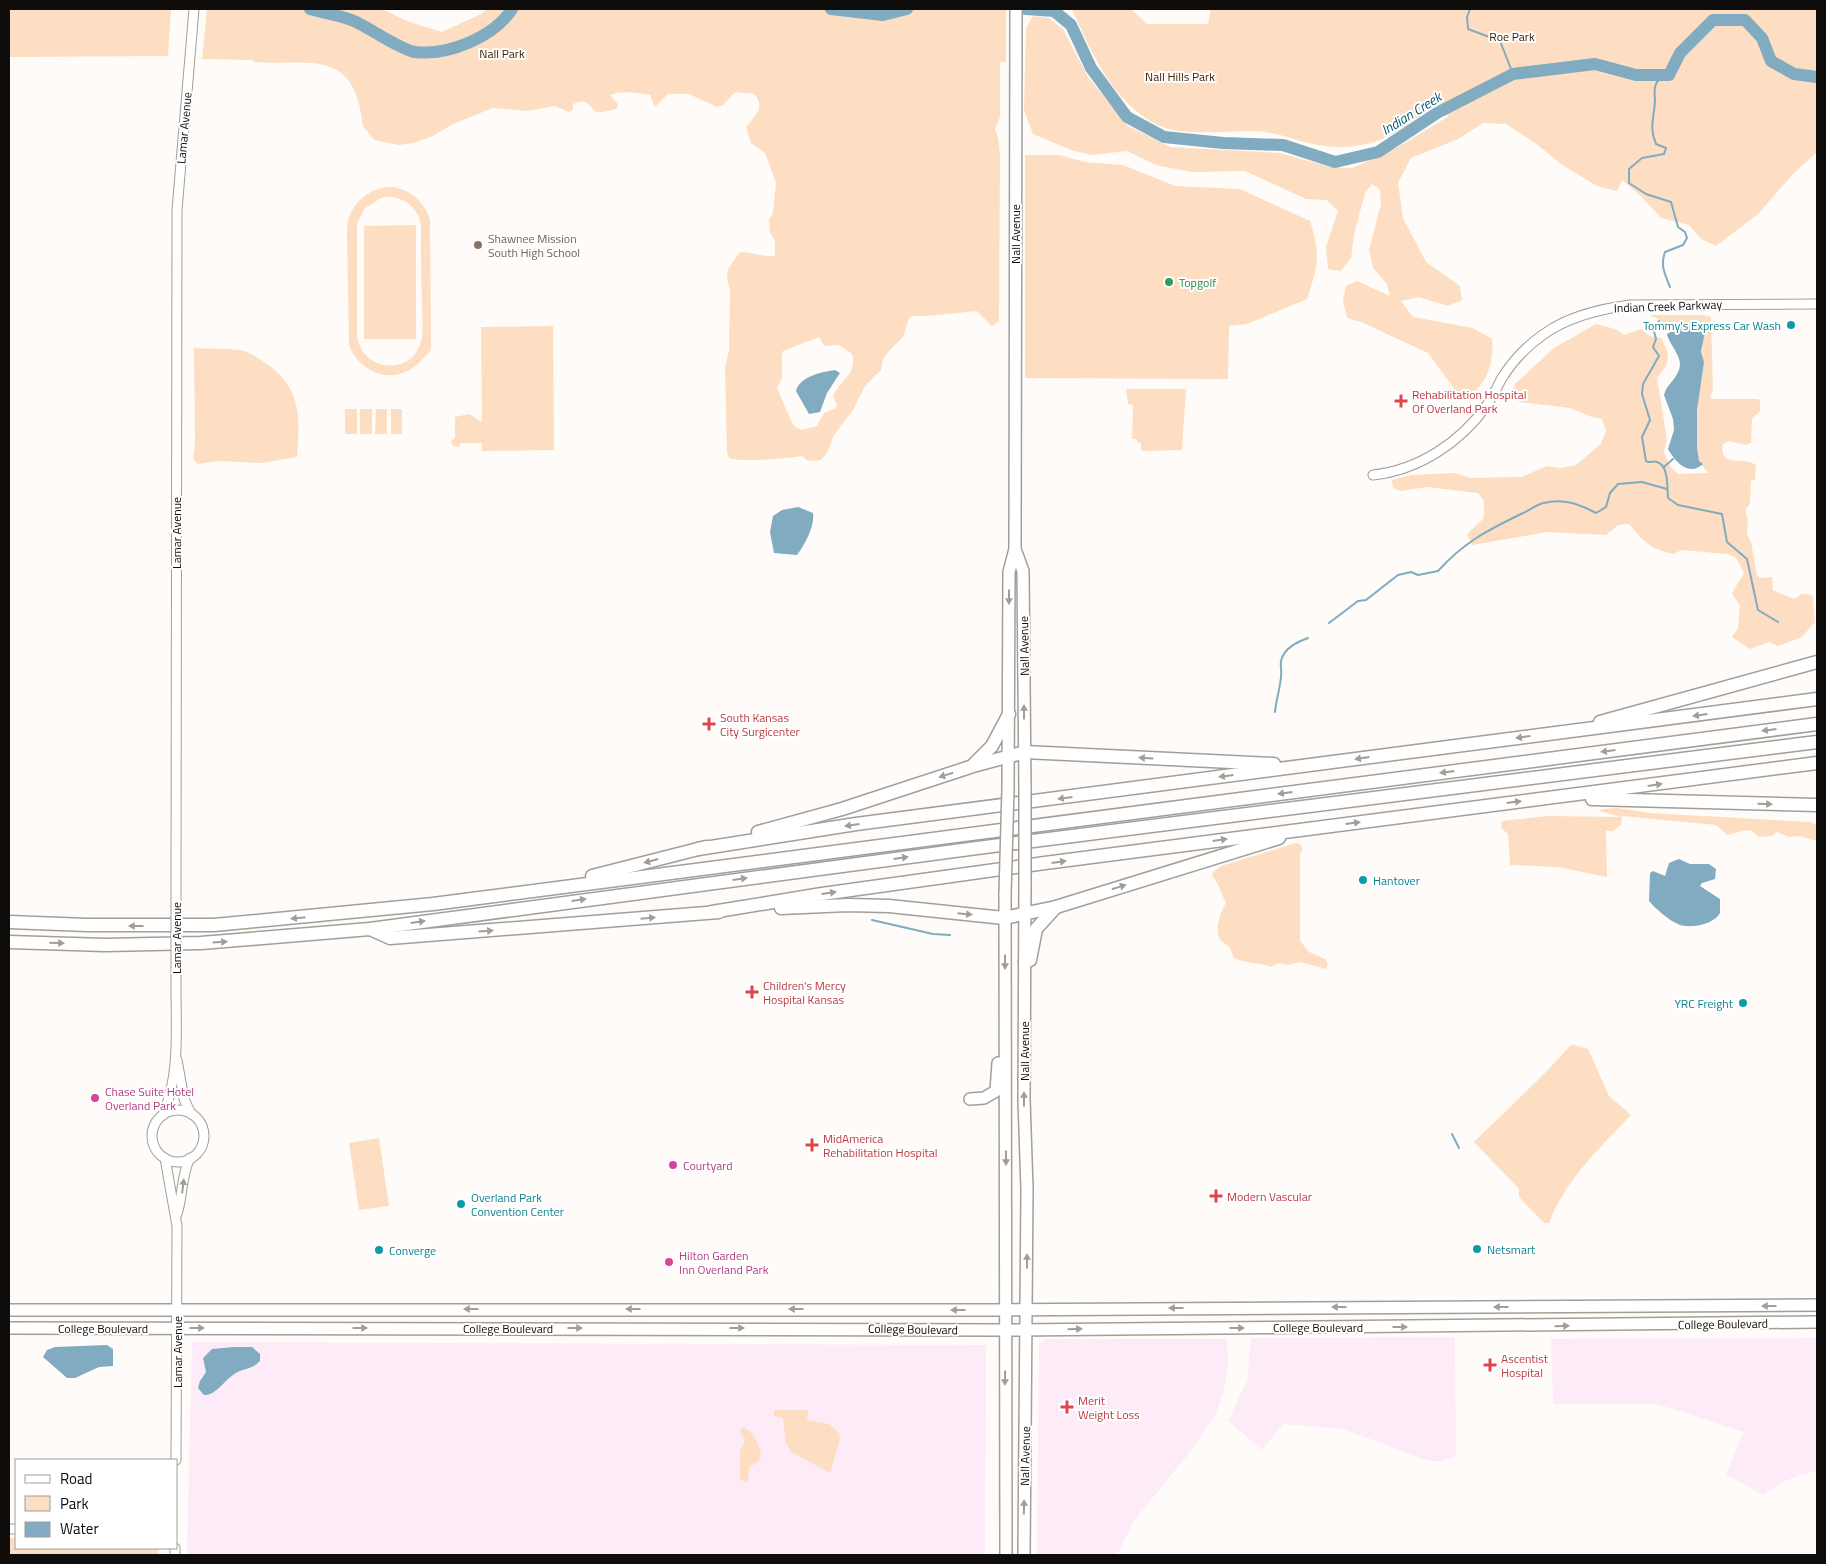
<svg xmlns="http://www.w3.org/2000/svg" width="1826" height="1564" viewBox="0 0 1826 1564" font-family="'Titillium Web',sans-serif">
  <rect width="100%" height="100%" fill="#fefbf8"/>
  <g fill="#fdecf8">
    <path d="M1455,1337L1456,1456L1443,1461H1429L1343,1429L1283,1424L1262,1450L1228,1421L1247,1380L1251,1338Z"/>
    <path d="M1817,1338V1471L1803,1474L1785,1481L1763,1495L1726,1474L1744,1432L1657,1404H1553L1551,1339Z"/>
    <path d="M1045,1339H1227L1228,1365L1224,1390L1216,1413L1193,1448L1133,1522L1117,1555H1037L1039,1345Z"/>
    <path d="M192,1342L986,1345L985,1555H187Z"/>
  </g>
  <g fill="#fddec2" fill-rule="evenodd">
    <path d="M9,9H171L168,56L9,57Z"/>
    <path d="M207,9H382L407,21L442,32L481,14L487,9H1006V62H1000V117L995,129L998,137L1000,156L999,321L992,326L977,311L927,316H912L909,318L903,337L888,352L883,359L881,370L865,386L853,410L834,435L827,453L821,460L808,461L802,456C787,458 742,463 729,458L727,453L725,367L729,351L730,291L727,279L728,269L740,252C752,251 764,258 775,256V241L770,232L769,220L773,212L776,183L765,153L751,143L746,127C755,117 766,106 754,94L735,92L723,105L717,107L689,94H668L655,107L650,95C638,93 621,90 610,95L618,104L616,109L603,112H596C588,103 585,98 573,104V109L569,112L555,106L527,111L493,108L453,124L433,136L413,143L398,145L374,140L363,126C354,47 312,66 253,62V60L202,59ZM819,337L824,346L839,345L852,354C858,373 840,381 833,396L837,405L836,408L824,413L817,426L802,430C799,429 796,428 794,426C792,423 778,391 777,387C787,375 779,364 783,351Z"/>
    <path d="M1069,9H1131L1147,24H1208L1211,9H1817V152L1793,174L1758,214L1716,246L1701,239L1689,225L1661,218L1641,196L1622,180L1617,191L1597,186L1564,166L1535,143L1506,124L1483,123L1458,139L1411,158L1398,183L1403,218L1426,262L1460,286L1462,300L1448,306L1419,297L1401,301L1413,317L1473,328L1492,339C1494,361 1488,382 1470,395L1456,391L1428,353L1361,322L1347,318L1343,301L1346,286L1357,281L1390,296L1387,284L1373,268L1369,250L1381,204L1380,190L1372,184L1365,193L1354,234L1351,258L1341,271L1328,269L1326,247L1338,211L1327,200L1306,199L1245,171L1191,172L1156,165L1127,151L1091,155L1071,150L1033,134L1024,110L1026,28L1033,16L1049,18L1063,29L1088,77L1128,126L1170,147L1280,153L1330,167L1352,168L1398,147L1449,116L1434,104C1398,136 1367,153 1317,145C1296,141 1277,132 1255,131C1229,130 1184,137 1160,126C1114,105 1092,54 1073,11Z"/>
    <path d="M1025,155H1059L1085,162L1123,165L1175,186L1240,189L1310,221C1321,256 1318,265 1307,299L1247,324L1229,326L1228,379L1025,378Z"/>
    <path d="M392,187C410,189 425,202 430,220L431,340V350C424,357 417,367 407,371C384,383 357,368 349,345L347,230C348,206 367,187 392,187ZM383,197C401,195 418,206 421,225C421,252 421,279 422,306C422,318 424,330 421,341C412,378 360,371 357,335V224L365,208Z"/>
    <path d="M416,225V339H364V226Z"/>
    <path d="M1650,315H1702L1711,317L1713,390L1710,396L1712,399H1758L1760,401V411L1752,419L1751,443L1746,445L1729,441L1723,444C1718,469 1745,456 1756,465L1755,480L1751,481L1750,504L1746,509V514L1748,519L1747,534L1751,542L1757,576L1762,578L1772,577L1773,590L1794,599L1802,594L1811,595L1813,597L1815,622L1802,637L1778,646L1769,642L1750,649L1732,637L1738,628L1740,606L1732,593L1744,573L1736,558L1728,554L1681,550L1674,554C1650,549 1644,542 1629,524L1618,525L1606,535L1548,532L1472,545L1467,534L1484,518V501L1478,493L1427,487L1401,491L1393,488L1392,480L1411,475L1455,473L1471,478L1521,477L1547,466L1560,468L1576,465L1600,445L1606,431L1602,419L1592,417L1570,408L1519,402L1515,395L1514,385L1554,348L1596,324L1615,329L1624,335L1641,329L1650,336L1661,338C1671,357 1671,361 1657,378L1667,440L1664,452L1670,466L1678,474L1708,473L1699,461L1696,445L1698,393L1704,362L1701,354L1703,347L1678,327L1669,331L1665,323Z"/>
    <path d="M553,326L554,450L482,451V443H461L459,447L453,446L451,441L455,438V417L469,414L482,422L481,327Z"/>
    <path d="M194,348C209,349 225,348 240,350C248,351 258,358 264,362C302,387 300,416 297,457L262,463L218,461L197,464L193,458L195,443Z"/>
    <path d="M1126,389H1186L1182,450L1141,451V443L1137,442V439H1132L1133,405L1128,404Z"/>
    <rect x="345" y="409" width="12" height="25"/>
    <rect x="360" y="409" width="12" height="25"/>
    <path d="M376,409H387V434H375Z"/>
    <rect x="391" y="409" width="11" height="25"/>
    <path d="M1617,808L1650,813L1810,822L1817,825V841L1799,836L1789,837L1777,832L1771,836L1759,837L1752,831L1747,830L1727,835L1716,825L1622,816L1621,825L1613,831H1606L1607,877L1558,867L1510,865L1508,834L1501,828L1502,821L1548,816L1621,817L1599,811L1602,809Z"/>
    <path d="M1296,843L1300,844L1303,850L1300,853V941L1309,952L1325,959L1328,964L1326,969L1300,962L1288,965L1278,963L1271,967C1259,962 1246,964 1234,958L1230,948C1228,945 1223,943 1221,941C1213,932 1221,911 1226,903C1221,894 1219,883 1212,876L1213,872L1221,866Z"/>
    <path d="M1574,1045L1588,1049L1609,1096L1631,1115C1599,1149 1566,1179 1549,1223H1544L1519,1197V1189L1474,1142L1543,1075L1570,1046Z"/>
    <path d="M379,1138L389,1206L359,1210L349,1143Z"/>
    <path d="M774,1410H808L807,1420L829,1424L839,1433L840,1439L830,1473L790,1451L786,1443L783,1418L774,1416Z"/>
    <path d="M742,1427C753,1429 761,1447 761,1457L759,1461L749,1468L748,1480L745,1482L740,1479V1451L745,1440L740,1432Z"/>
    <path d="M9,1538H16V1548H158L159,1555H9Z"/>
  </g>
  <g fill="#81abc0">
    <path d="M1681,326L1701,327L1705,332L1701,352L1704,362L1697,410V448L1699,461L1703,464C1689,477 1675,462 1668,449L1674,430L1673,419L1664,395C1666,386 1673,382 1677,374C1687,359 1669,346 1667,334Z"/>
    <path d="M835,370L840,373L827,393L820,412L809,414L796,391C800,376 822,372 835,370Z"/>
    <path d="M798,507L813,513C815,526 805,544 797,555L774,553L770,532L773,516L782,510Z"/>
    <path d="M1679,859L1690,864H1709L1716,869L1715,879L1702,883L1700,886L1720,899V913C1714,925 1687,930 1676,923C1667,919 1654,907 1649,901L1650,873L1653,871L1665,876L1669,863Z"/>
    <path d="M107,1345L113,1349V1366L99,1367L75,1378H67L43,1357L47,1350L55,1347Z"/>
    <path d="M234,1347H252L260,1354V1361C252,1370 242,1368 233,1375C224,1381 215,1396 204,1395L198,1388L200,1381L206,1372L203,1358L212,1349Z"/>
  </g>
  <g fill="none" stroke-linecap="round" stroke-linejoin="round">
    <g stroke="#81abc0" stroke-width="2">
      <path d="M1470,9L1467,17L1468,29L1500,41L1513,74"/>
      <path d="M1667,75C1663,77 1659,79 1657,82C1653,88 1655,95 1655,101C1654,118 1649,128 1656,144L1666,148L1664,154L1642,158L1629,169V183L1646,194L1671,202L1678,227L1685,232L1687,238L1683,245L1665,252C1660,266 1665,274 1670,287"/>
      <path d="M1659,321L1654,331L1656,339L1653,347L1659,356L1643,384L1642,394L1650,420L1642,437L1646,461C1651,464 1652,460 1657,462C1669,465 1667,489 1668,498L1678,505L1722,514L1727,542L1747,559L1758,610L1778,622"/>
      <path d="M1664,467L1673,459"/>
      <path d="M1329,623L1358,601L1366,600L1398,575L1411,572L1418,575L1438,571C1464,542 1488,530 1523,513C1530,510 1537,504 1544,503C1563,498 1579,504 1596,513L1606,507L1610,493L1618,484L1642,482L1667,489"/>
      <path d="M1275,712C1276,700 1280,689 1281,677C1282,671 1280,666 1281,661C1284,648 1297,642 1308,638"/>
      <path d="M872,920L933,934L950,935"/>
      <path d="M1452,1134L1459,1148"/>
    </g>
    <g stroke="#81abc0" stroke-width="12">
      <path d="M310,9C324,13 340,15 354,21C370,28 399,49 415,52C448,56 494,37 512,9"/>
      <path d="M831,9L883,15L907,9"/>
      <path d="M1026,9L1054,11L1071,25L1091,68L1127,117L1164,137L1223,143L1283,145L1335,162L1378,152L1437,113L1513,74L1595,64L1636,75H1669L1680,53L1713,20H1745L1762,38L1771,61L1794,74L1817,77"/>
    </g>
    <defs>
      <g id="minor">
        <path d="M1373,475C1419,470 1461,442 1487,405C1493,396 1497,387 1502,378C1512,362 1528,345 1544,334C1569,316 1600,309 1630,305L1817,304"/>
        <path d="M176,886L177,210L194,9"/>
        <path d="M177,1060L184,1099L191,1114"/>
        <circle cx="178" cy="1136" r="26"/>
        <path d="M163,1115C180,1075 176,1030 176,988"/>
        <path d="M165,1158L177,1226L176,1460"/>
        <path d="M177,1214C183,1196 181,1175 190,1158"/>
        <path d="M9,1529H16"/>
        <path d="M175,1555V1548"/>
      </g>
      <g id="major">
        <path d="M1015,549L1023,571L1025,790"/>
        <path d="M1008,789L1009,572L1015,549L1016,9"/>
        <path d="M1005,894L1006,1555"/>
        <path d="M970,1099L984,1098L996,1091L998,1063"/>
        <path d="M9,1310H993L1817,1305"/>
        <path d="M9,1328L1007,1330L1817,1322"/>
        <path d="M1024,1555L1027,1189L1024,1100L1025,883"/>
      </g>
      <g id="highway">
        <path d="M1600,722L1817,662"/>
        <path d="M974,764L992,746L1009,714"/>
        <path d="M1592,799L1817,805"/>
        <path d="M758,832L842,809L973,766L1025,752L1274,764"/>
        <path d="M698,849L856,824L1817,699"/>
        <path d="M592,876L706,847"/>
        <path d="M781,908L848,905L889,906L1004,918L1056,907L1279,838"/>
        <path d="M712,912L822,894L1045,863L1817,763"/>
        <path d="M9,922L87,925H214L433,904L1817,724"/>
        <path d="M370,929L390,938L719,912"/>
        <path d="M9,942L105,945L201,943L370,929L977,848L1817,742"/>
        <path d="M1025,962L1030,960L1036,929L1056,907"/>
      </g>
    </defs>
    <use href="#minor" stroke="#a49e98" stroke-width="11"/>
    <use href="#major" stroke="#a49e98" stroke-width="14"/>
    <use href="#highway" stroke="#a49e98" stroke-width="15"/>
    <use href="#minor" stroke="#fff" stroke-width="9"/>
    <use href="#major" stroke="#fff" stroke-width="11"/>
    <use href="#highway" stroke="#fff" stroke-width="12"/>
    <defs>
      <path id="minor-bridge" d="M176,988V886"/>
      <g id="major-bridge">
        <path d="M1025,790V883"/>
        <path d="M1005,894L1008,789"/>
      </g>
    </defs>
    <use href="#minor-bridge" stroke="#a49e98" stroke-width="11" stroke-linecap="butt"/>
    <use href="#major-bridge" stroke="#a49e98" stroke-width="14" stroke-linecap="butt"/>
    <use href="#minor-bridge" stroke="#fff" stroke-width="9"/>
    <use href="#major-bridge" stroke="#fff" stroke-width="11"/>
  </g>
  <defs><path id="oneway-solid" d="M-6-.8H1V-3.2L6.5 0L1 3.2V.8H-6Z" transform="scale(1.25)"/></defs>
  <g fill="#9f9e9d">
    <use href="#oneway-solid" transform="translate(1009 597) rotate(90)"/>
    <use href="#oneway-solid" transform="translate(1024 712) rotate(-90)"/>
    <use href="#oneway-solid" transform="translate(1700 715) rotate(172)"/>
    <use href="#oneway-solid" transform="translate(1769 730) rotate(173)"/>
    <use href="#oneway-solid" transform="translate(1523 737) rotate(172)"/>
    <use href="#oneway-solid" transform="translate(1608 751) rotate(173)"/>
    <use href="#oneway-solid" transform="translate(1146 758) rotate(-177)"/>
    <use href="#oneway-solid" transform="translate(1362 758) rotate(172)"/>
    <use href="#oneway-solid" transform="translate(1447 772) rotate(173)"/>
    <use href="#oneway-solid" transform="translate(946 775) rotate(162)"/>
    <use href="#oneway-solid" transform="translate(1226 776) rotate(173)"/>
    <use href="#oneway-solid" transform="translate(1655 785) rotate(-8)"/>
    <use href="#oneway-solid" transform="translate(1285 793) rotate(173)"/>
    <use href="#oneway-solid" transform="translate(1065 798) rotate(173)"/>
    <use href="#oneway-solid" transform="translate(1514 802) rotate(-7)"/>
    <use href="#oneway-solid" transform="translate(1765 804) rotate(2)"/>
    <use href="#oneway-solid" transform="translate(1353 823) rotate(-7)"/>
    <use href="#oneway-solid" transform="translate(852 825) rotate(172)"/>
    <use href="#oneway-solid" transform="translate(1220 840) rotate(-8)"/>
    <use href="#oneway-solid" transform="translate(901 858) rotate(-8)"/>
    <use href="#oneway-solid" transform="translate(651 861) rotate(165)"/>
    <use href="#oneway-solid" transform="translate(1059 862) rotate(-8)"/>
    <use href="#oneway-solid" transform="translate(740 879) rotate(-8)"/>
    <use href="#oneway-solid" transform="translate(1119 887) rotate(-17)"/>
    <use href="#oneway-solid" transform="translate(829 893) rotate(-8)"/>
    <use href="#oneway-solid" transform="translate(579 900) rotate(-8)"/>
    <use href="#oneway-solid" transform="translate(965 914) rotate(6)"/>
    <use href="#oneway-solid" transform="translate(298 918) rotate(174)"/>
    <use href="#oneway-solid" transform="translate(648 918) rotate(-5)"/>
    <use href="#oneway-solid" transform="translate(418 922) rotate(-8)"/>
    <use href="#oneway-solid" transform="translate(136 926) rotate(180)"/>
    <use href="#oneway-solid" transform="translate(486 931) rotate(-4)"/>
    <use href="#oneway-solid" transform="translate(220 942) rotate(-4)"/>
    <use href="#oneway-solid" transform="translate(57 943) rotate(1)"/>
    <use href="#oneway-solid" transform="translate(1005 962) rotate(90)"/>
    <use href="#oneway-solid" transform="translate(1024 1099) rotate(-90)"/>
    <use href="#oneway-solid" transform="translate(1006 1158) rotate(90)"/>
    <use href="#oneway-solid" transform="translate(183 1186) rotate(-83)"/>
    <use href="#oneway-solid" transform="translate(1027 1261) rotate(-90)"/>
    <use href="#oneway-solid" transform="translate(1769 1306) rotate(180)"/>
    <use href="#oneway-solid" transform="translate(1339 1307) rotate(180)"/>
    <use href="#oneway-solid" transform="translate(1501 1307) rotate(180)"/>
    <use href="#oneway-solid" transform="translate(1176 1308) rotate(-180)"/>
    <use href="#oneway-solid" transform="translate(471 1309) rotate(180)"/>
    <use href="#oneway-solid" transform="translate(633 1309) rotate(180)"/>
    <use href="#oneway-solid" transform="translate(796 1309) rotate(-180)"/>
    <use href="#oneway-solid" transform="translate(958 1310) rotate(-180)"/>
    <use href="#oneway-solid" transform="translate(1562 1326) rotate(-1)"/>
    <use href="#oneway-solid" transform="translate(1400 1327)"/>
    <use href="#oneway-solid" transform="translate(197 1328)"/>
    <use href="#oneway-solid" transform="translate(360 1328)"/>
    <use href="#oneway-solid" transform="translate(575 1328)"/>
    <use href="#oneway-solid" transform="translate(737 1328)"/>
    <use href="#oneway-solid" transform="translate(1237 1328)"/>
    <use href="#oneway-solid" transform="translate(1075 1329) rotate(-1)"/>
    <use href="#oneway-solid" transform="translate(1005 1378) rotate(91)"/>
    <use href="#oneway-solid" transform="translate(1024 1507) rotate(-89)"/>
  </g>
  <circle fill="#8d6e63" stroke="#fff" stroke-width="2" cx="478" cy="245" r="5"/>
  <circle fill="#2e9e5b" stroke="#fff" stroke-width="2" cx="1169" cy="282" r="5"/>
  <g fill="#0f9aa8" stroke="#fff" stroke-width="2">
    <circle cx="1791" cy="325" r="5"/>
    <circle cx="1363" cy="880" r="5"/>
    <circle cx="1743" cy="1003" r="5"/>
    <circle cx="461" cy="1204" r="5"/>
    <circle cx="1477" cy="1249" r="5"/>
    <circle cx="379" cy="1250" r="5"/>
  </g>
  <g fill="#e0444e" stroke="#fff" stroke-width="2">
    <path d="M1398.5 393.5h5v5h5v5h-5v5h-5v-5h-5v-5h5z"/>
    <path d="M706.5 716.5h5v5h5v5h-5v5h-5v-5h-5v-5h5z"/>
    <path d="M749.5 984.5h5v5h5v5h-5v5h-5v-5h-5v-5h5z"/>
    <path d="M809.5 1137.5h5v5h5v5h-5v5h-5v-5h-5v-5h5z"/>
    <path d="M1213.5 1188.5h5v5h5v5h-5v5h-5v-5h-5v-5h5z"/>
    <path d="M1487.5 1357.5h5v5h5v5h-5v5h-5v-5h-5v-5h5z"/>
    <path d="M1064.5 1399.5h5v5h5v5h-5v5h-5v-5h-5v-5h5z"/>
  </g>
  <g fill="#d1479c" stroke="#fff" stroke-width="2">
    <circle cx="95" cy="1098" r="5"/>
    <circle cx="673" cy="1165" r="5"/>
    <circle cx="669" cy="1262" r="5"/>
  </g>
  <g text-anchor="middle" dominant-baseline="central" stroke-width="4" stroke-linejoin="round" paint-order="stroke">
    <g font-size="12" fill="#412100" stroke="#fff">
      <text x="1512" y="36">Roe Park</text>
      <text x="502" y="53">Nall Park</text>
      <text x="1180" y="76">Nall Hills Park</text>
    </g>
    <g font-size="12" fill="#0f0d0b" stroke="#fff">
      <text transform="translate(184 128) rotate(-85)">Lamar Avenue</text>
      <text transform="translate(1015 234) rotate(-90)">Nall Avenue</text>
      <text transform="translate(1668 306) rotate(-2)">Indian Creek Parkway</text>
      <text transform="translate(176 533) rotate(-90)">Lamar Avenue</text>
      <text transform="translate(1024 646) rotate(-91)">Nall Avenue</text>
      <text transform="translate(176 938) rotate(-90)">Lamar Avenue</text>
      <text transform="translate(1024 1051) rotate(-90)">Nall Avenue</text>
      <text transform="translate(1723 1324) rotate(-1)">College Boulevard</text>
      <text x="1318" y="1327">College Boulevard</text>
      <text x="103" y="1328">College Boulevard</text>
      <text x="508" y="1328">College Boulevard</text>
      <text transform="translate(913 1329) rotate(1)">College Boulevard</text>
      <text transform="translate(177 1352) rotate(-90)">Lamar Avenue</text>
      <text transform="translate(1025 1456) rotate(-89)">Nall Avenue</text>
    </g>
    <g font-size="12" fill="#785e54" stroke="#fff" text-anchor="start">
      <text x="488" y="238">Shawnee Mission<tspan x="488" dy="14">South High School</tspan></text>
    </g>
    <g font-size="12" fill="#27864d" stroke="#fff" text-anchor="start">
      <text x="1179" y="282">Topgolf</text>
    </g>
    <g font-size="12" fill="#0d838f" stroke="#fff" text-anchor="start">
      <text x="1781" y="325" text-anchor="end">Tommy's Express Car Wash</text>
      <text x="1373" y="880">Hantover</text>
      <text x="1733" y="1003" text-anchor="end">YRC Freight</text>
      <text x="471" y="1197">Overland Park<tspan x="471" dy="14">Convention Center</tspan></text>
      <text x="1487" y="1249">Netsmart</text>
      <text x="389" y="1250">Converge</text>
    </g>
    <g font-size="12" fill="#be3a42" stroke="#fff" text-anchor="start">
      <text x="1412" y="394">Rehabilitation Hospital<tspan x="1412" dy="14">Of Overland Park</tspan></text>
      <text x="720" y="717">South Kansas<tspan x="720" dy="14">City Surgicenter</tspan></text>
      <text x="763" y="985">Children's Mercy<tspan x="763" dy="14">Hospital Kansas</tspan></text>
      <text x="823" y="1138">MidAmerica<tspan x="823" dy="14">Rehabilitation Hospital</tspan></text>
      <text x="1227" y="1196">Modern Vascular</text>
      <text x="1501" y="1358">Ascentist<tspan x="1501" dy="14">Hospital</tspan></text>
      <text x="1078" y="1400">Merit<tspan x="1078" dy="14">Weight Loss</tspan></text>
    </g>
    <g font-size="12" fill="#b23c85" stroke="#fff" text-anchor="start">
      <text x="105" y="1091">Chase Suite Hotel<tspan x="105" dy="14">Overland Park</tspan></text>
      <text x="683" y="1165">Courtyard</text>
      <text x="679" y="1255">Hilton Garden<tspan x="679" dy="14">Inn Overland Park</tspan></text>
    </g>
    <g font-size="14" font-style="italic" fill="#055977" stroke="#fff">
      <text transform="translate(1411 113) rotate(-32)">Indian Creek</text>
    </g>
  </g>
  <rect width="1826" height="1564" fill="none" stroke="#0f0d0b" stroke-width="20"/>
  <rect x="15" y="1459" width="162" height="90" fill="#ffffff" stroke="#9f9e9d"/>
  <rect x="25" y="1475" width="25" height="8" fill="#ffffff" stroke="#9f9e9d"/>
  <text x="60" y="1484" font-size="15" fill="#0f0d0b">Road</text>
  <rect x="25" y="1496" width="25" height="15" fill="#fddec2" stroke="#9f9e9d"/>
  <text x="60" y="1509" font-size="15" fill="#0f0d0b">Park</text>
  <rect x="25" y="1522" width="25" height="15" fill="#81abc0" stroke="#9f9e9d"/>
  <text x="60" y="1534" font-size="15" fill="#0f0d0b">Water</text>
</svg>
